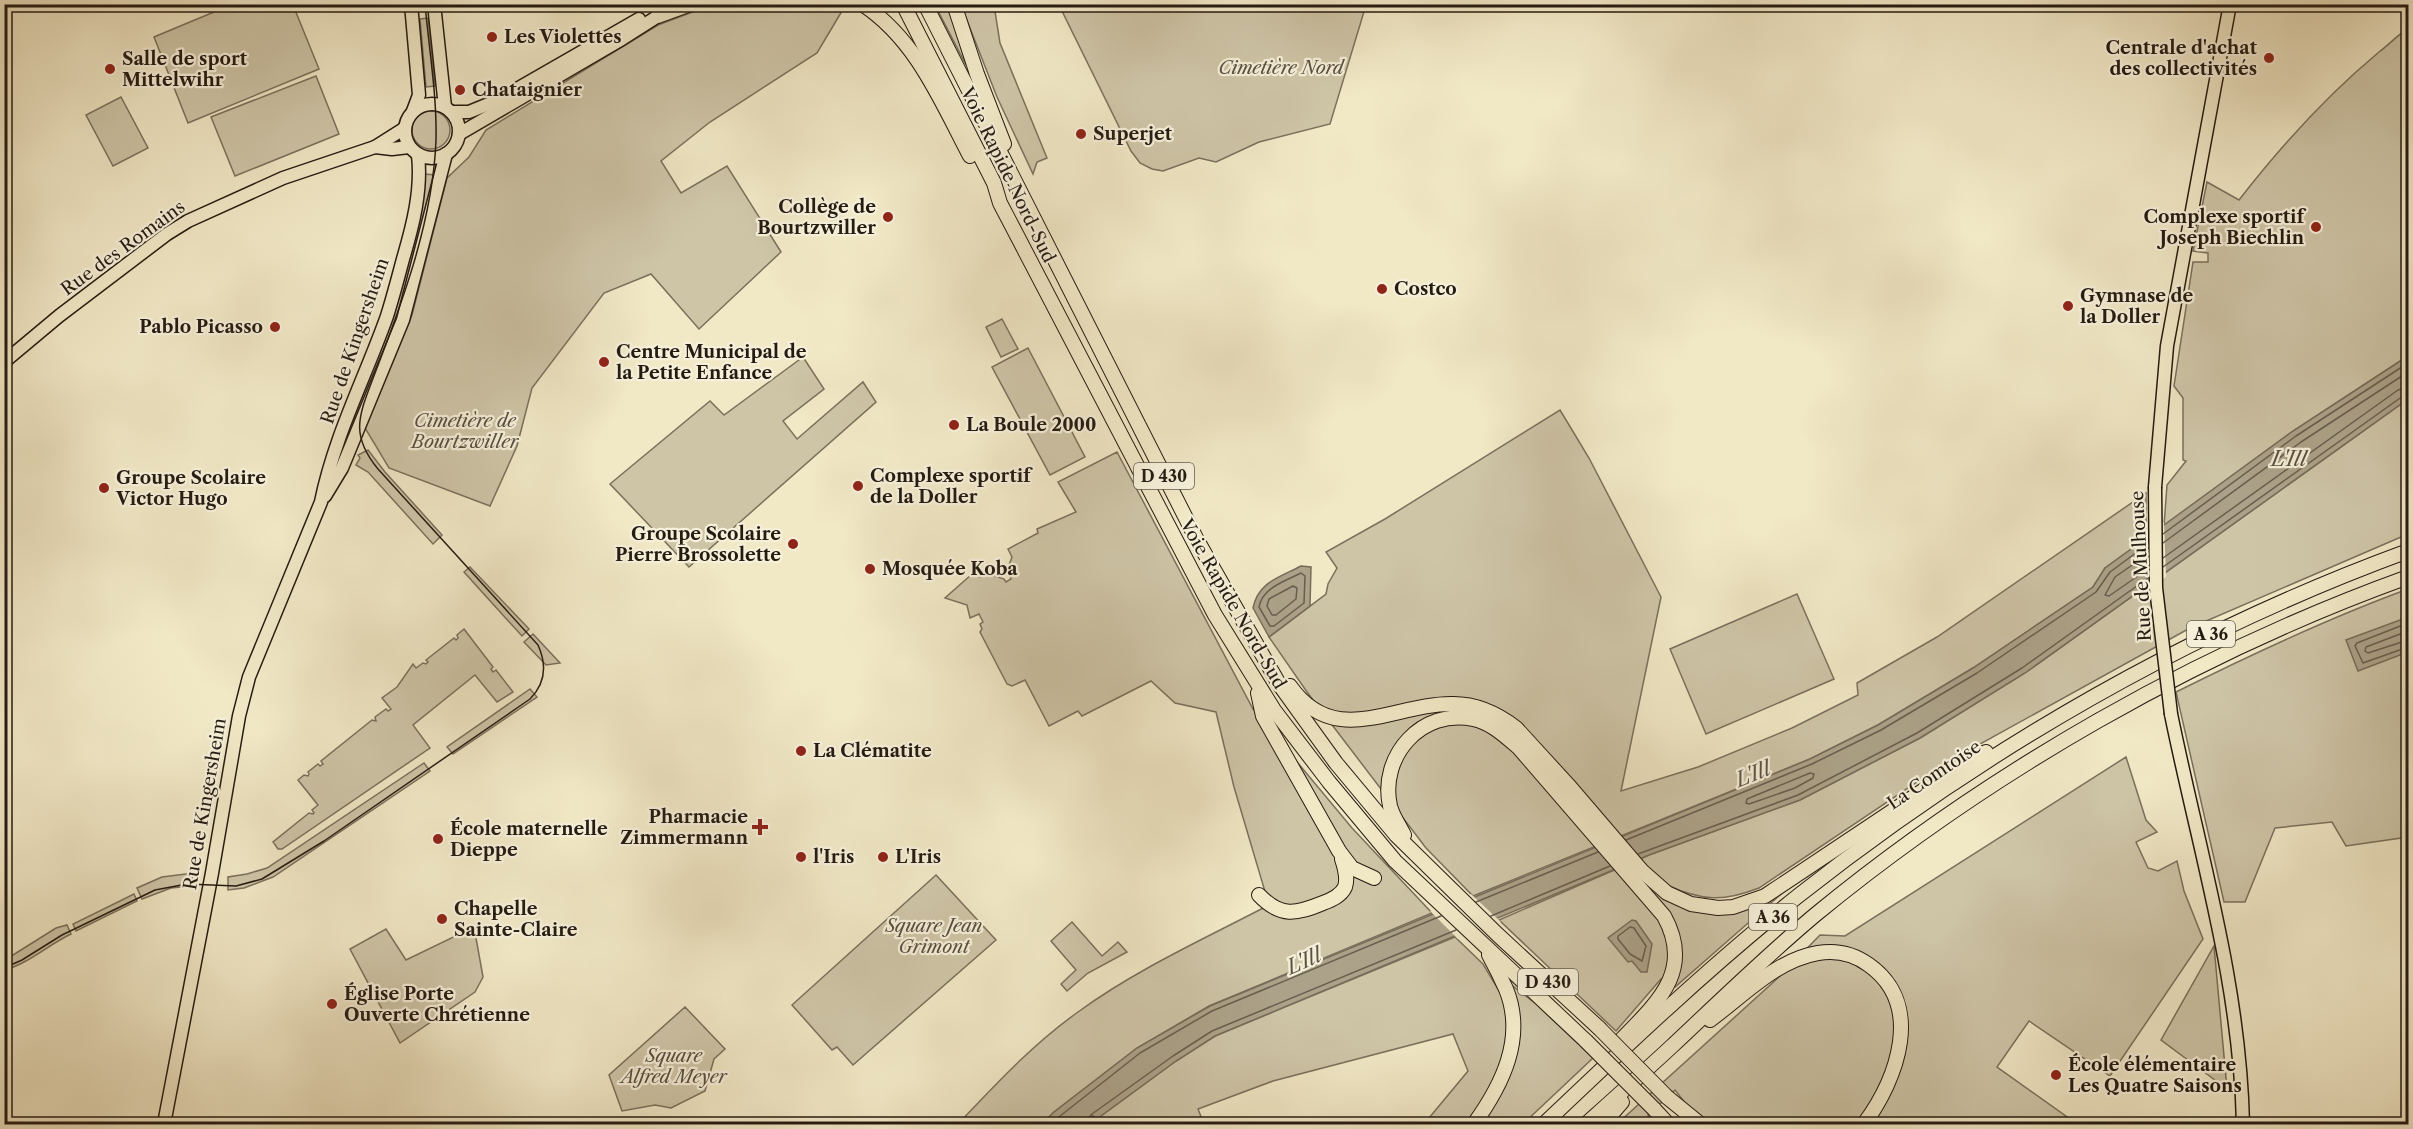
<svg xmlns="http://www.w3.org/2000/svg" width="2413" height="1129" viewBox="0 0 2413 1129" font-family="'Libre Caslon Text',serif">
  <rect width="100%" height="100%" fill="#f1e8c6"/>
  <filter id="stains"><feTurbulence type="fractalNoise" baseFrequency=".00333" numOctaves="4"/><feColorMatrix values="0 0 0 0 .2 0 0 0 0 .09 0 0 0 0 .02 0 0 0 .5 -.17"/></filter>
  <radialGradient id="worn" r=".72"><stop offset=".6" stop-color="#630" stop-opacity="0"/><stop offset="1" stop-color="#630" stop-opacity=".3"/></radialGradient>
  <g fill="#cec5a7" stroke="#7a705c" stroke-width="1.5">
    <path d="M233,4L293,5L319,69L188,123L154,37Z"/>
    <path d="M840,4L845,6L817,53L710,122L661,161L681,193L727,166L781,252L699,329L651,274L604,293L532,388L517,446L490,506L389,468L365,428L412,315L447,178L469,157L486,130L658,25L711,5Z"/>
    <path d="M935,5H949L966,65Z"/>
    <path d="M961,5H994L1000,43L1047,158L1037,162L1033,174L997,97Z"/>
    <path d="M1059,5H1366L1330,124L1259,142L1216,162L1199,158L1163,171L1152,169L1140,163L1131,151Z"/>
    <path d="M428,18L435,86L426,87L420,19Z"/>
    <path d="M2408,29V356L2293,431L2164,526L2167,485L2186,461L2183,460V398L2174,386L2193,262H2208V253L2193,251L2207,182L2239,200C2281,146 2326,96 2379,52C2389,45 2398,34 2408,29Z"/>
    <path d="M316,76L339,134L235,176L211,117Z"/>
    <path d="M121,97L148,148L113,166L86,115Z"/>
    <circle cx="431" cy="130" r="19"/>
    <path d="M423,174L437,175L406,298L346,444L344,443L349,426L386,322Z"/>
    <path d="M1002,319L1018,349L1001,357L986,327Z"/>
    <path d="M1028,348L1085,457L1050,475L992,367Z"/>
    <path d="M803,357L824,389L783,421L797,439L863,382L876,402L689,567L610,484L710,401L724,415Z"/>
    <path d="M2408,399V534L2190,628L1944,764L1759,888C1723,902 1702,901 1667,885L1674,903L1758,906L1787,889L1675,987L1661,979L1616,1031L1499,920L1649,855L1800,800L1920,738L2025,673Z"/>
    <path d="M1560,410L1589,458L1661,597L1621,791L1698,767L1792,728L1858,695L1857,683L1937,637L2146,493V539L2105,568L2093,587L1973,668L1878,725L1810,759L1473,896L1426,848L1307,692L1269,637L1326,594L1328,584L1337,568L1326,552L1385,519Z"/>
    <path d="M368,450L385,472L442,535L433,544L368,472L356,465L360,458L358,455Z"/>
    <path d="M1117,452L1253,709L1352,828L1432,913L1209,1006L1137,1048L1054,1112L1042,1124H958C996,1084 1033,1044 1078,1012C1137,969 1204,939 1269,905L1234,787L1216,712L1175,703L1151,681L1082,716L1078,711L1049,726L1025,680L1012,686L1007,684L980,632L982,629L980,624L983,622L979,614L970,618L967,605L945,598L972,574L980,577L987,573L1004,579L1006,582L1011,579L1010,576L1012,566L1009,565L1012,557L1008,549L1038,533L1037,529L1076,512L1058,482Z"/>
    <path d="M470,567L529,629L522,636L464,572Z"/>
    <path d="M2408,589V837L2346,846L2332,822L2275,828L2245,902H2224L2176,692C2252,654 2329,618 2408,589Z"/>
    <path d="M1797,594L1834,679L1706,734L1670,649Z"/>
    <path d="M464,629L493,667L491,669L493,672L496,670L513,692L497,702L475,675L413,725L430,748L282,849H278L273,842L309,813L313,814L314,813L312,810L318,805L298,780L304,775L308,776L309,774L308,772L318,764L320,766L323,764L321,761L372,720L376,721L375,717L386,709L388,711L391,709L382,698L397,687L413,664L416,668L423,663L426,664L428,662L426,660L454,638L456,640L458,638L457,635Z"/>
    <path d="M533,634L560,663L546,665L524,642Z"/>
    <path d="M530,689L537,697L453,754L447,747Z"/>
    <path d="M2126,757L2146,820L2157,832L2136,842L2148,868L2158,871L2177,861L2184,891L2203,939L2110,1076L2029,1021L1997,1067L2077,1124H1702L1675,1090L1648,1115L1655,1124H1617L1779,977L1820,935L1845,936Z"/>
    <path d="M424,763L430,771L273,877L244,888L228,890V877L247,874L267,868Z"/>
    <path d="M193,873L191,886L171,888L142,899L137,888L162,877Z"/>
    <path d="M936,875L996,940L853,1065L837,1047L832,1050L792,1005Z"/>
    <path d="M134,894L137,901L76,931L73,924Z"/>
    <path d="M1072,922L1102,956L1118,942L1127,952L1088,973L1067,991L1061,984L1076,970L1051,941Z"/>
    <path d="M67,925L71,934C48,945 29,963 5,970V960L56,928Z"/>
    <path d="M474,927L483,977L475,992L400,1043L350,949L386,929L406,960Z"/>
    <path d="M1455,937L1483,964L1499,991L1509,983L1536,1004L1593,1058L1523,1124H1424L1468,1071L1453,1034L1273,1081L1198,1109L1204,1124H1090L1176,1061L1215,1036Z"/>
    <path d="M2214,946L2227,1089L2161,1040Z"/>
    <path d="M685,1007L725,1049L714,1059L705,1091L671,1108L655,1105L622,1111L609,1075Z"/>
  </g>
  <g fill="#aca289" stroke="#766c59" stroke-width="1.5">
    <path d="M2408,356V399L2025,673L1920,738L1800,800L1649,855L1215,1036L1176,1061L1090,1124H1042L1054,1112L1137,1048L1210,1006L1810,759L1878,725L1973,668L2093,587L2105,568L2293,431Z"/>
    <path d="M1301,566L1311,567L1310,606L1269,637L1253,608C1258,582 1280,577 1301,566Z"/>
    <path d="M2408,617V652L2358,671L2346,640Z"/>
    <path d="M1632,920L1636,921L1652,944L1647,972H1641L1632,961L1628,962L1608,938Z"/>
  </g>
  <g fill="#f1e8c6">
    <path d="M2164,522L2166,577L2148,589L2146,535Z"/>
    <path d="M1471,894L1501,922L1458,939L1430,911Z"/>
  </g>
  <g fill="none" stroke-linecap="round" stroke-linejoin="round">
    <g stroke="#685e4e" stroke-width="1.5">
      <path d="M2163,534L2296,436L2408,363"/>
      <path d="M2163,543L2301,442L2408,372"/>
      <path d="M2148,554L2115,577L2105,595L2109,596L2148,569"/>
      <path d="M2163,558L2398,390L2408,387"/>
      <path d="M2163,567L2403,396L2408,395"/>
      <path d="M1301,573L1305,576L1304,603L1274,626H1270L1259,607C1262,588 1285,581 1301,573Z"/>
      <path d="M1293,586L1297,588L1296,599L1276,615H1272L1267,606L1269,599Z"/>
      <path d="M2408,623L2357,643L2355,646L2363,663L2408,647"/>
      <path d="M2408,631L2366,647L2365,651L2368,653L2408,640"/>
      <path d="M1810,773L1814,774L1813,778L1795,788L1749,804L1746,803L1747,799Z"/>
      <path d="M1626,840L1812,764L1881,730L1977,673L2096,592L2110,572L2148,544"/>
      <path d="M1638,854L1798,795L1917,733L2022,668L2148,578"/>
      <path d="M1476,902L1598,852"/>
      <path d="M1491,916L1610,866"/>
      <path d="M1630,927L1634,928L1646,946L1642,961L1630,954L1618,939V936Z"/>
      <path d="M1050,1124L1140,1053L1212,1011L1441,916"/>
      <path d="M1086,1124L1087,1119L1092,1114L1173,1056L1212,1031L1456,930"/>
    </g>
    <path stroke="#766c59" stroke-width="3" d="M1092,1116L1106,1124"/>
    <defs>
      <g id="major">
        <path d="M411,4L419,95L413,111"/>
        <path d="M434,4L445,107"/>
        <circle cx="432" cy="131" r="27"/>
        <path d="M451,112H469L496,101L639,19"/>
        <path d="M459,134L622,39L666,11"/>
        <path d="M375,147L392,149L409,147"/>
        <path d="M4,362L59,316L167,234L188,221L283,178L375,147L405,128"/>
        <path d="M2155,487L2167,346L2230,4"/>
        <path d="M325,496L342,468L403,320L446,154"/>
        <path d="M2171,714C2199,852 2240,982 2243,1124"/>
        <path d="M164,1124L212,873L239,716L249,677L321,502C334,437 365,378 387,316C393,297 398,278 403,259C413,225 422,190 418,155"/>
      </g>
      <g id="highway">
        <path d="M862,4C916,39 941,101 970,156"/>
        <path d="M903,4L994,183L1000,203L1215,615L1274,710L1329,782L1395,861L1586,1041"/>
        <path d="M925,4L1197,540L1279,684L1336,763L1396,835L1498,935L1599,1028"/>
        <path d="M954,4L977,74L1004,144"/>
        <path d="M658,16L691,4"/>
        <path d="M1290,686C1335,750 1394,703 1453,704C1477,704 1498,714 1516,728L1570,787L1642,871L1667,893L1691,904L1718,908L1733,907L1765,896L1954,770L1986,752"/>
        <path d="M1258,693L1263,716L1339,851L1352,868L1374,878"/>
        <path d="M1404,835C1399,825 1393,817 1390,806C1379,756 1422,708 1473,719C1492,723 1505,736 1519,748L1664,916C1694,970 1658,1002 1622,1039"/>
        <path d="M1259,895C1281,918 1296,914 1323,903C1331,900 1341,896 1345,887C1348,878 1345,868 1342,859"/>
        <path d="M1710,1020C1743,996 1776,960 1818,953C1836,950 1854,954 1869,965C1925,1005 1897,1079 1864,1124"/>
        <path d="M1667,1097L1700,1124"/>
        <path d="M1654,1109L1668,1124"/>
        <path d="M1474,1124C1502,1085 1526,1038 1506,989C1501,978 1495,966 1489,955"/>
        <path d="M1544,1124C1626,1046 1709,967 1798,896C1983,750 2187,632 2408,551"/>
        <path d="M1586,1124C1615,1098 1643,1073 1671,1047C1719,1002 1765,957 1815,915C1989,772 2197,653 2408,577"/>
        <path d="M1603,1124L1622,1102"/>
      </g>
    </defs>
    <use href="#major" stroke="#251b12" stroke-width="15"/>
    <use href="#highway" stroke="#251b12" stroke-width="16"/>
    <use href="#major" stroke="#f1e8c6" stroke-width="12"/>
    <use href="#highway" stroke="#f1e8c6" stroke-width="14"/>
    <path stroke="#251b12" stroke-width="1.5" d="M4,968L22,960L62,935L155,890L187,884L236,886L262,879L324,841L530,699C546,683 547,665 538,645L378,469C351,436 358,418 372,381C401,306 433,222 436,140C437,95 429,49 425,4"/>
    <defs>
      <path id="major-bridge" d="M2155,487L2156,588L2171,714"/>
      <g id="highway-bridge">
        <path d="M1599,1028L1667,1097"/>
        <path d="M1586,1041L1654,1109"/>
      </g>
    </defs>
    <use href="#major-bridge" stroke="#251b12" stroke-width="15" stroke-linecap="butt"/>
    <use href="#highway-bridge" stroke="#251b12" stroke-width="16" stroke-linecap="butt"/>
    <use href="#major-bridge" stroke="#f1e8c6" stroke-width="12"/>
    <use href="#highway-bridge" stroke="#f1e8c6" stroke-width="14"/>
  </g>
  <g fill="#8f2418" stroke="#f6f0da" stroke-width="2">
    <circle cx="492" cy="37" r="6"/>
    <circle cx="2269" cy="58" r="6"/>
    <circle cx="110" cy="69" r="6"/>
    <circle cx="460" cy="90" r="6"/>
    <circle cx="1081" cy="134" r="6"/>
    <circle cx="888" cy="217" r="6"/>
    <circle cx="2316" cy="227" r="6"/>
    <circle cx="1382" cy="289" r="6"/>
    <circle cx="2068" cy="306" r="6"/>
    <circle cx="275" cy="327" r="6"/>
    <circle cx="604" cy="362" r="6"/>
    <circle cx="954" cy="425" r="6"/>
    <circle cx="858" cy="486" r="6"/>
    <circle cx="104" cy="488" r="6"/>
    <circle cx="793" cy="544" r="6"/>
    <circle cx="870" cy="569" r="6"/>
    <circle cx="801" cy="751" r="6"/>
    <path d="M757 818h6v6h6v6h-6v6h-6v-6h-6v-6h6z"/>
    <circle cx="438" cy="839" r="6"/>
    <circle cx="801" cy="857" r="6"/>
    <circle cx="883" cy="857" r="6"/>
    <circle cx="442" cy="919" r="6"/>
    <circle cx="332" cy="1004" r="6"/>
    <circle cx="2056" cy="1075" r="6"/>
  </g>
  <g text-anchor="middle" dominant-baseline="central" stroke-width="4.5" stroke-linejoin="round" paint-order="stroke">
    <g fill="#f6f0da" stroke="#645b4e" stroke-width="1.5">
      <rect x="1134" y="463" width="60" height="26" rx="4.5"/>
      <rect x="2187" y="621" width="48" height="26" rx="4.5"/>
      <rect x="1749" y="904" width="48" height="26" rx="4.5"/>
      <rect x="1518" y="969" width="60" height="26" rx="4.5"/>
    </g>
    <g font-size="16" font-weight="bold" fill="#251b12">
      <text x="1164" y="476">D 430</text>
      <text x="2211" y="634">A 36</text>
      <text x="1773" y="917">A 36</text>
      <text x="1548" y="982">D 430</text>
    </g>
    <g font-size="18" font-weight="bold" fill="#251b12" stroke="#f6f0da" text-anchor="start">
      <text x="504" y="37">Les Violettes</text>
      <text x="2257" y="48" text-anchor="end">Centrale d'achat<tspan x="2257" dy="21">des collectivités</tspan></text>
      <text x="122" y="59">Salle de sport<tspan x="122" dy="21">Mittelwihr</tspan></text>
      <text x="472" y="90">Chataignier</text>
      <text x="1093" y="134">Superjet</text>
      <text x="876" y="207" text-anchor="end">Collège de<tspan x="876" dy="21">Bourtzwiller</tspan></text>
      <text x="2304" y="217" text-anchor="end">Complexe sportif<tspan x="2304" dy="21">Joseph Biechlin</tspan></text>
      <text x="1394" y="289">Costco</text>
      <text x="2080" y="296">Gymnase de<tspan x="2080" dy="21">la Doller</tspan></text>
      <text x="263" y="327" text-anchor="end">Pablo Picasso</text>
      <text x="616" y="352">Centre Municipal de<tspan x="616" dy="21">la Petite Enfance</tspan></text>
      <text x="966" y="425">La Boule 2000</text>
      <text x="870" y="476">Complexe sportif<tspan x="870" dy="21">de la Doller</tspan></text>
      <text x="116" y="478">Groupe Scolaire<tspan x="116" dy="21">Victor Hugo</tspan></text>
      <text x="781" y="534" text-anchor="end">Groupe Scolaire<tspan x="781" dy="21">Pierre Brossolette</tspan></text>
      <text x="882" y="569">Mosquée Koba</text>
      <text x="813" y="751">La Clématite</text>
      <text x="748" y="817" text-anchor="end">Pharmacie<tspan x="748" dy="21">Zimmermann</tspan></text>
      <text x="450" y="829">École maternelle<tspan x="450" dy="21">Dieppe</tspan></text>
      <text x="813" y="857">l'Iris</text>
      <text x="895" y="857">L'Iris</text>
      <text x="454" y="909">Chapelle<tspan x="454" dy="21">Sainte-Claire</tspan></text>
      <text x="344" y="994">Église Porte<tspan x="344" dy="21">Ouverte Chrétienne</tspan></text>
      <text x="2068" y="1065">École élémentaire<tspan x="2068" dy="21">Les Quatre Saisons</tspan></text>
    </g>
    <g font-size="18" font-style="italic" fill="#584e3f" stroke="#f6f0da">
      <text x="1281" y="68">Cimetière Nord</text>
      <text x="465" y="421">Cimetière de<tspan x="465" dy="21">Bourtzwiller</tspan></text>
      <text x="934" y="926">Square Jean<tspan x="934" dy="21">Grimont</tspan></text>
      <text x="674" y="1056">Square<tspan x="674" dy="21">Alfred Meyer</tspan></text>
    </g>
    <g font-size="18" fill="#251b12" stroke="#f6f0da">
      <text transform="translate(1008 175) rotate(64)">Voie Rapide Nord-Sud</text>
      <text transform="translate(123 248) rotate(-36)">Rue des Romains</text>
      <text transform="translate(355 341) rotate(-71)">Rue de Kingersheim</text>
      <text transform="translate(2141 566) rotate(-93)">Rue de Mulhouse</text>
      <text transform="translate(1233 604) rotate(60)">Voie Rapide Nord-Sud</text>
      <text transform="translate(1934 775) rotate(-34)">La Comtoise</text>
      <text transform="translate(205 804) rotate(-80)">Rue de Kingersheim</text>
    </g>
    <g font-size="20" font-style="italic" fill="#5b5142" stroke="#f6f0da">
      <text x="2289" y="459">L'Ill</text>
      <text transform="translate(1753 774) rotate(-22)">L'Ill</text>
      <text transform="translate(1304 961) rotate(-24)">L'Ill</text>
    </g>
  </g>
  <rect width="2413" height="1129" fill="none" stroke="#f1e8c6" stroke-width="24"/>
  <rect x="6" y="6" width="2401" height="1117" fill="none" stroke="#251b12" stroke-width="3"/>
  <rect x="12" y="12" width="2389" height="1105" fill="none" stroke="#251b12" stroke-width="1.5"/>
  <rect width="100%" height="100%" filter="url(#stains)"/>
  <rect width="100%" height="100%" fill="url(#worn)"/>
</svg>
